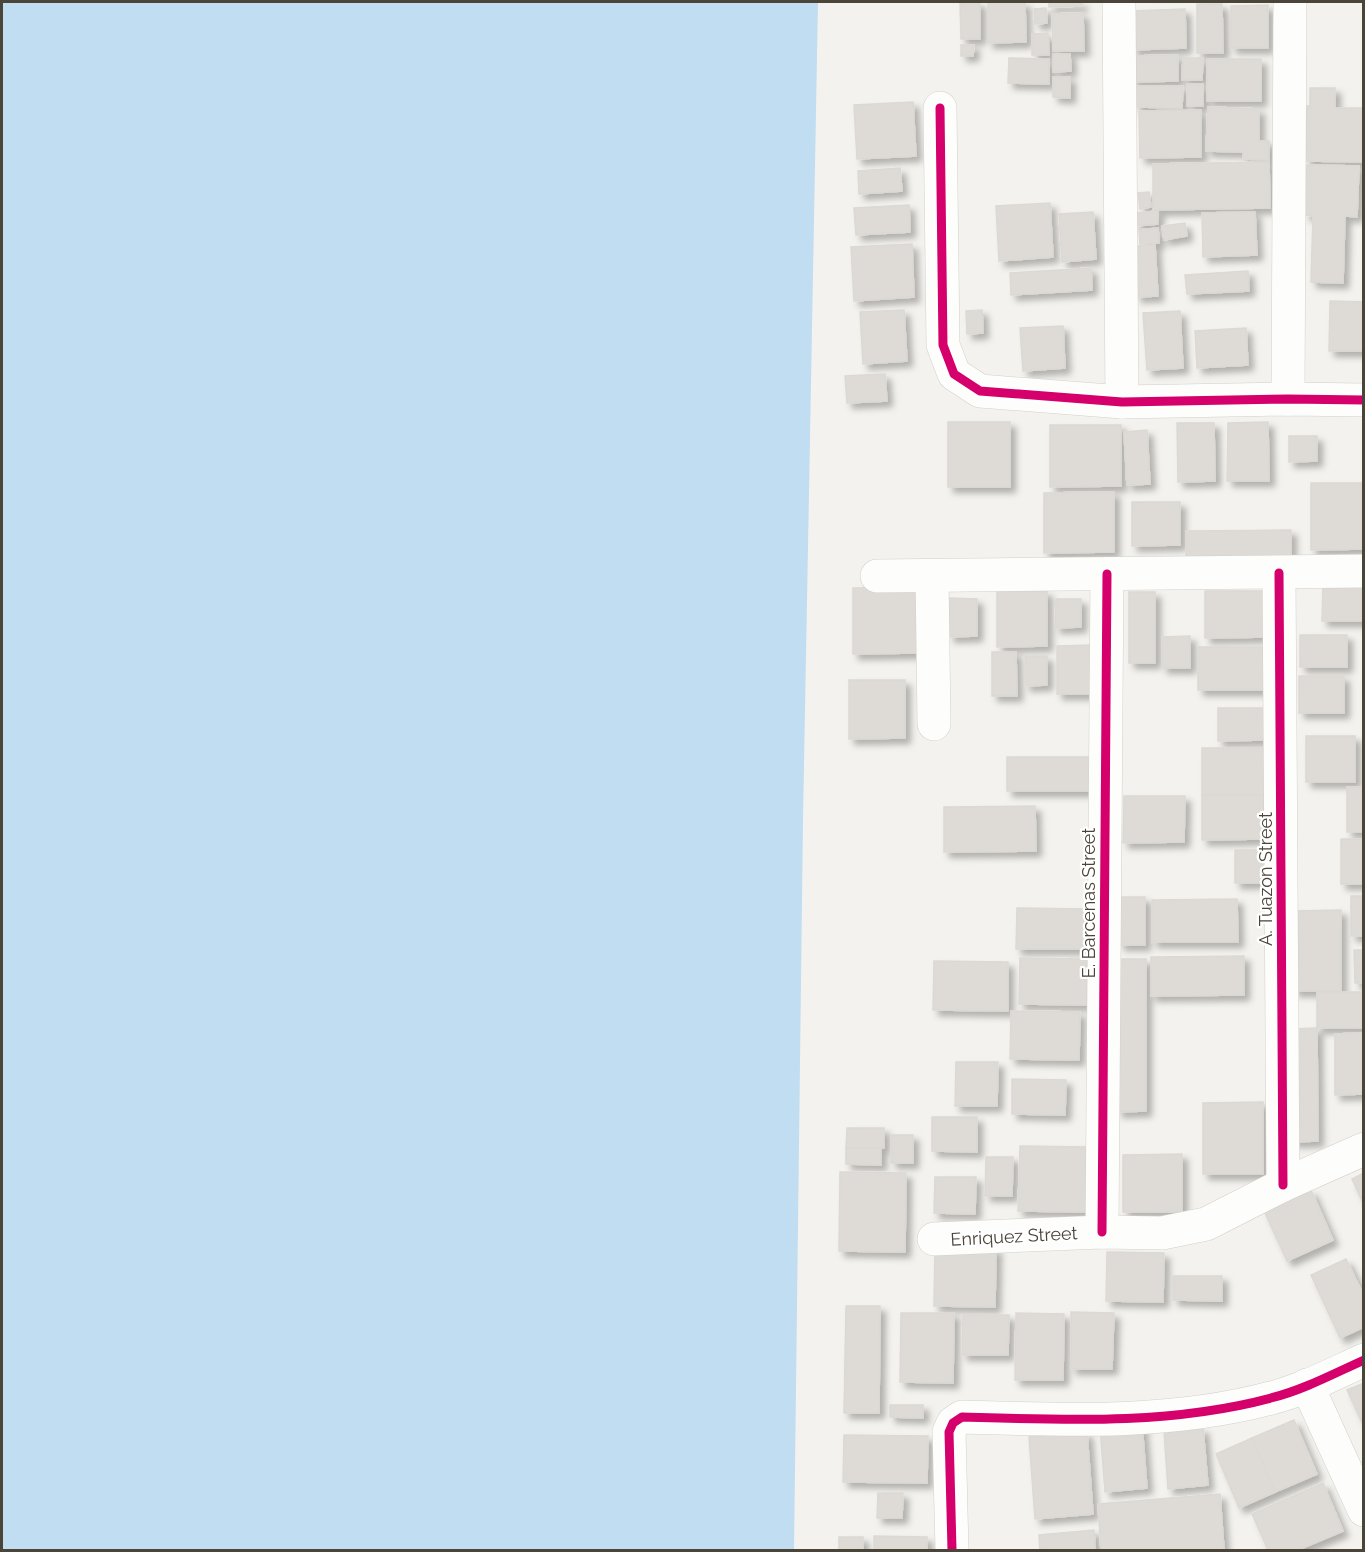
<svg xmlns="http://www.w3.org/2000/svg" width="1365" height="1552" viewBox="0 0 1365 1552" font-family="Raleway,sans-serif">
  <defs>
    <filter id="shadow"><feDropShadow dx="5.5" dy="5.5" stdDeviation="3" flood-color="#0004"/></filter>
  </defs>
  <rect width="100%" height="100%" fill="#f4f2ee"/>
  <path fill="#c0ddf1" d="M2,2H818L803,819L794,1550H2Z"/>
  <g fill="#dedbd6" stroke="#dcd9d4" stroke-width="1.5" filter="url(#shadow)">
    <path d="M960,2H980V39H961Z"/>
    <path d="M988,2H1025L1026,42L988,43Z"/>
    <path d="M1049,2H1082V6L1049,7Z"/>
    <path d="M1197,4H1222L1223,53H1197Z"/>
    <path d="M1268,5V48H1231V6Z"/>
    <path d="M1046,8L1047,23L1035,24L1034,9Z"/>
    <path d="M1185,9L1186,48L1132,50L1130,11Z"/>
    <path d="M1083,13L1084,51H1053L1052,14Z"/>
    <path d="M1048,33L1049,55H1032V34Z"/>
    <path d="M961,45H974L973,56H961Z"/>
    <path d="M1053,54H1070L1071,71L1053,72Z"/>
    <path d="M1178,55V81L1131,82V56Z"/>
    <path d="M1009,58L1049,59V84L1008,83Z"/>
    <path d="M1183,58H1203L1202,80H1182Z"/>
    <rect x="1207" y="59" width="54" height="42"/>
    <path d="M1053,77H1070V98L1053,97Z"/>
    <rect x="1187" y="84" width="16" height="22"/>
    <path d="M1135,86H1183L1182,108L1135,107Z"/>
    <path d="M1310,88H1335V108H1364V162L1305,161L1307,106H1310Z"/>
    <path d="M913,102L916,156L857,159L854,105Z"/>
    <path d="M1208,107L1259,109V141H1269V160L1243,159V152L1206,151Z"/>
    <path d="M1201,110V157L1140,158L1139,111Z"/>
    <path d="M1269,162L1270,208L1153,210V164Z"/>
    <path d="M1307,165L1359,166L1357,217L1345,216L1343,283L1311,282L1313,216L1305,215Z"/>
    <path d="M900,168L902,191L859,194L858,171Z"/>
    <path d="M1149,192L1151,207L1140,209L1138,193Z"/>
    <path d="M1050,203L1053,257L999,261L996,206Z"/>
    <path d="M909,205L910,232L856,235L854,208Z"/>
    <path d="M1158,211V224L1135,226V213Z"/>
    <path d="M1093,212L1096,259L1062,262L1059,214Z"/>
    <path d="M1255,212L1257,255L1203,257L1202,213Z"/>
    <path d="M1185,223L1187,236L1164,240L1162,226Z"/>
    <path d="M1158,228L1159,243L1140,244L1139,230Z"/>
    <path d="M912,244L914,297L854,301L851,247Z"/>
    <path d="M1155,245L1158,296L1136,297L1134,246Z"/>
    <path d="M1091,268L1092,290L1011,295L1010,273Z"/>
    <path d="M1248,271L1249,291L1187,294L1185,275Z"/>
    <path d="M1330,301L1364,302V351H1329Z"/>
    <path d="M904,310L907,361L863,364L860,312Z"/>
    <path d="M982,310L983,333L967,334L966,311Z"/>
    <path d="M1180,311L1183,368L1147,370L1143,313Z"/>
    <path d="M1063,326L1065,368L1023,371L1020,328Z"/>
    <path d="M1246,328L1248,365L1197,368L1195,331Z"/>
    <path d="M885,374L887,401L847,403L845,376Z"/>
    <rect x="948" y="422" width="62" height="65"/>
    <path d="M1268,422L1269,481H1227L1228,423Z"/>
    <path d="M1177,423H1214L1215,481L1178,482Z"/>
    <path d="M1050,425H1121V486L1050,487Z"/>
    <path d="M1147,430L1150,484L1127,485L1124,432Z"/>
    <path d="M1289,436H1317V461L1289,462Z"/>
    <path d="M1311,483H1364V549L1311,550Z"/>
    <path d="M1114,492V552L1044,553V493Z"/>
    <path d="M1132,502H1180V545L1132,546Z"/>
    <path d="M1291,530V556L1186,557V531Z"/>
    <path d="M1364,584V621H1322L1323,585Z"/>
    <path d="M917,587V653L853,654V588Z"/>
    <path d="M997,591H1047V646L997,647Z"/>
    <path d="M1205,591H1271V637L1205,638Z"/>
    <rect x="1129" y="592" width="26" height="71"/>
    <path d="M948,598L977,599V636L949,637Z"/>
    <path d="M1056,599H1081V627L1055,628Z"/>
    <rect x="1300" y="635" width="47" height="32"/>
    <path d="M1190,636V668H1162V637Z"/>
    <path d="M1094,645L1095,694H1057V646Z"/>
    <rect x="1198" y="647" width="71" height="43"/>
    <path d="M992,652H1016L1017,696H992Z"/>
    <path d="M1025,656H1047V685L1025,686Z"/>
    <rect x="1299" y="676" width="45" height="37"/>
    <path d="M849,680H905V738L849,739Z"/>
    <path d="M1218,708H1265V740L1218,741Z"/>
    <rect x="1306" y="736" width="49" height="46"/>
    <rect x="1202" y="748" width="68" height="47"/>
    <rect x="1007" y="757" width="90" height="34"/>
    <rect x="1347" y="787" width="17" height="45"/>
    <path d="M1202,795H1264V839L1202,840Z"/>
    <path d="M1124,796H1185L1184,842L1123,843Z"/>
    <path d="M1035,806L1036,851L944,852V807Z"/>
    <rect x="1341" y="839" width="23" height="45"/>
    <rect x="1235" y="850" width="31" height="33"/>
    <rect x="1351" y="896" width="13" height="40"/>
    <rect x="1119" y="897" width="26" height="48"/>
    <path d="M1237,899L1238,942H1152V900Z"/>
    <path d="M1017,908L1088,909L1087,949H1016Z"/>
    <path d="M1341,910V991H1293V911Z"/>
    <path d="M1354,950H1364V983H1355Z"/>
    <path d="M1244,956V995L1151,996V957Z"/>
    <path d="M1020,958L1087,959V1005L1019,1004Z"/>
    <path d="M1117,959H1146V1111L1117,1112Z"/>
    <path d="M934,961L1008,962V1011L933,1010Z"/>
    <rect x="1317" y="992" width="47" height="36"/>
    <path d="M1011,1011L1080,1012L1079,1060L1010,1059Z"/>
    <path d="M1317,1028L1318,1141L1291,1142L1292,1029Z"/>
    <path d="M1364,1033V1094L1335,1095V1034Z"/>
    <path d="M956,1062H998L997,1106H955Z"/>
    <path d="M1012,1079L1066,1080L1065,1115L1012,1114Z"/>
    <path d="M1263,1102V1174H1203V1103Z"/>
    <path d="M932,1117H977V1152L932,1151Z"/>
    <path d="M847,1128H884V1148H846Z"/>
    <rect x="891" y="1135" width="22" height="28"/>
    <path d="M1020,1146L1089,1147L1088,1212L1018,1211Z"/>
    <path d="M846,1148H881V1165L846,1164Z"/>
    <path d="M1182,1154V1212H1123V1155Z"/>
    <path d="M986,1157H1013L1012,1196H985Z"/>
    <path d="M840,1172L906,1173L905,1252L839,1251Z"/>
    <path d="M1364,1173V1205L1352,1179Z"/>
    <path d="M935,1177H976L975,1214L934,1213Z"/>
    <path d="M1311,1190L1333,1240L1287,1261L1264,1211Z"/>
    <path d="M935,1247L996,1248L995,1307L934,1306Z"/>
    <path d="M1107,1252L1164,1253L1163,1302L1106,1301Z"/>
    <path d="M1346,1259L1364,1296V1327L1340,1338L1311,1275Z"/>
    <path d="M1173,1276H1222V1301L1173,1300Z"/>
    <path d="M846,1306H880L879,1413H844Z"/>
    <path d="M1071,1312L1114,1313L1112,1369H1071Z"/>
    <path d="M901,1313H954L953,1383L900,1382Z"/>
    <path d="M1016,1313L1064,1314L1063,1380H1015Z"/>
    <path d="M963,1315H1009L1008,1355H962Z"/>
    <path d="M1364,1383V1427L1347,1390Z"/>
    <path d="M890,1405H923V1418L890,1417Z"/>
    <path d="M1294,1420L1317,1474L1275,1492L1252,1438Z"/>
    <path d="M1142,1424L1147,1488L1105,1492L1100,1428Z"/>
    <path d="M1203,1428L1208,1485L1168,1489L1164,1431Z"/>
    <path d="M1087,1432L1093,1514L1035,1519L1029,1437Z"/>
    <path d="M844,1435L928,1436L927,1483L843,1482Z"/>
    <path d="M1252,1438L1275,1492L1239,1508L1216,1454Z"/>
    <path d="M1323,1483L1343,1531L1298,1550H1268L1252,1514Z"/>
    <path d="M878,1493H903L902,1518H877Z"/>
    <path d="M1220,1494L1224,1550H1101L1098,1504Z"/>
    <path d="M1094,1530L1095,1550H1040L1039,1535Z"/>
    <path d="M874,1536L927,1537V1550H874Z"/>
    <rect x="839" y="1537" width="24" height="13"/>
  </g>
  <g fill="none" stroke-linecap="round" stroke-linejoin="round">
    <defs>
      <g id="minor">
        <path d="M1119,2L1122,402"/>
        <path d="M940,108L943,345L954,374L980,391L1122,402L1288,399L1364,400"/>
        <path d="M1288,399L1290,2"/>
        <path d="M1279,573L1283,1185"/>
        <path d="M877,576L1364,571"/>
        <path d="M932,576L934,724"/>
        <path d="M1102,1232L1107,574"/>
        <path d="M934,1239L1102,1232L1162,1233L1206,1224L1283,1185L1364,1149"/>
        <path d="M1307,1385L1364,1510"/>
        <path d="M952,1550L949,1432L953,1423L962,1417C1065,1420 1170,1425 1271,1398C1303,1390 1333,1374 1364,1360"/>
      </g>
    </defs>
    <use href="#minor" stroke="#d2d0cb" stroke-width="34"/>
    <use href="#minor" stroke="#fdfdfc" stroke-width="33"/>
    <defs>
      <g id="cycleway">
        <path d="M940,108L943,345L954,374L980,391L1122,402L1288,399L1364,400"/>
        <path d="M1279,573L1283,1185"/>
        <path d="M1102,1232L1107,574"/>
        <path d="M952,1550L949,1432L953,1423L962,1417C1065,1420 1170,1425 1271,1398C1303,1390 1333,1374 1364,1360"/>
      </g>
    </defs>
    <use href="#cycleway" stroke="#fff" stroke-width="13"/>
    <use href="#cycleway" stroke="#d6006c" stroke-width="9"/>
  </g>
  <g text-anchor="middle" dominant-baseline="central" stroke-width="4.5" stroke-linejoin="round" paint-order="stroke">
    <g font-size="18" fill="#4b4439" stroke="#fff">
      <text transform="translate(1265 879) rotate(-90)">A. Tuazon Street</text>
      <text transform="translate(1088 903) rotate(-90)">E. Barcenas Street</text>
      <text transform="translate(1014 1236) rotate(-3)">Enriquez Street</text>
    </g>
  </g>
  <rect width="1365" height="1552" fill="none" stroke="#4b4439" stroke-width="6"/>
</svg>
